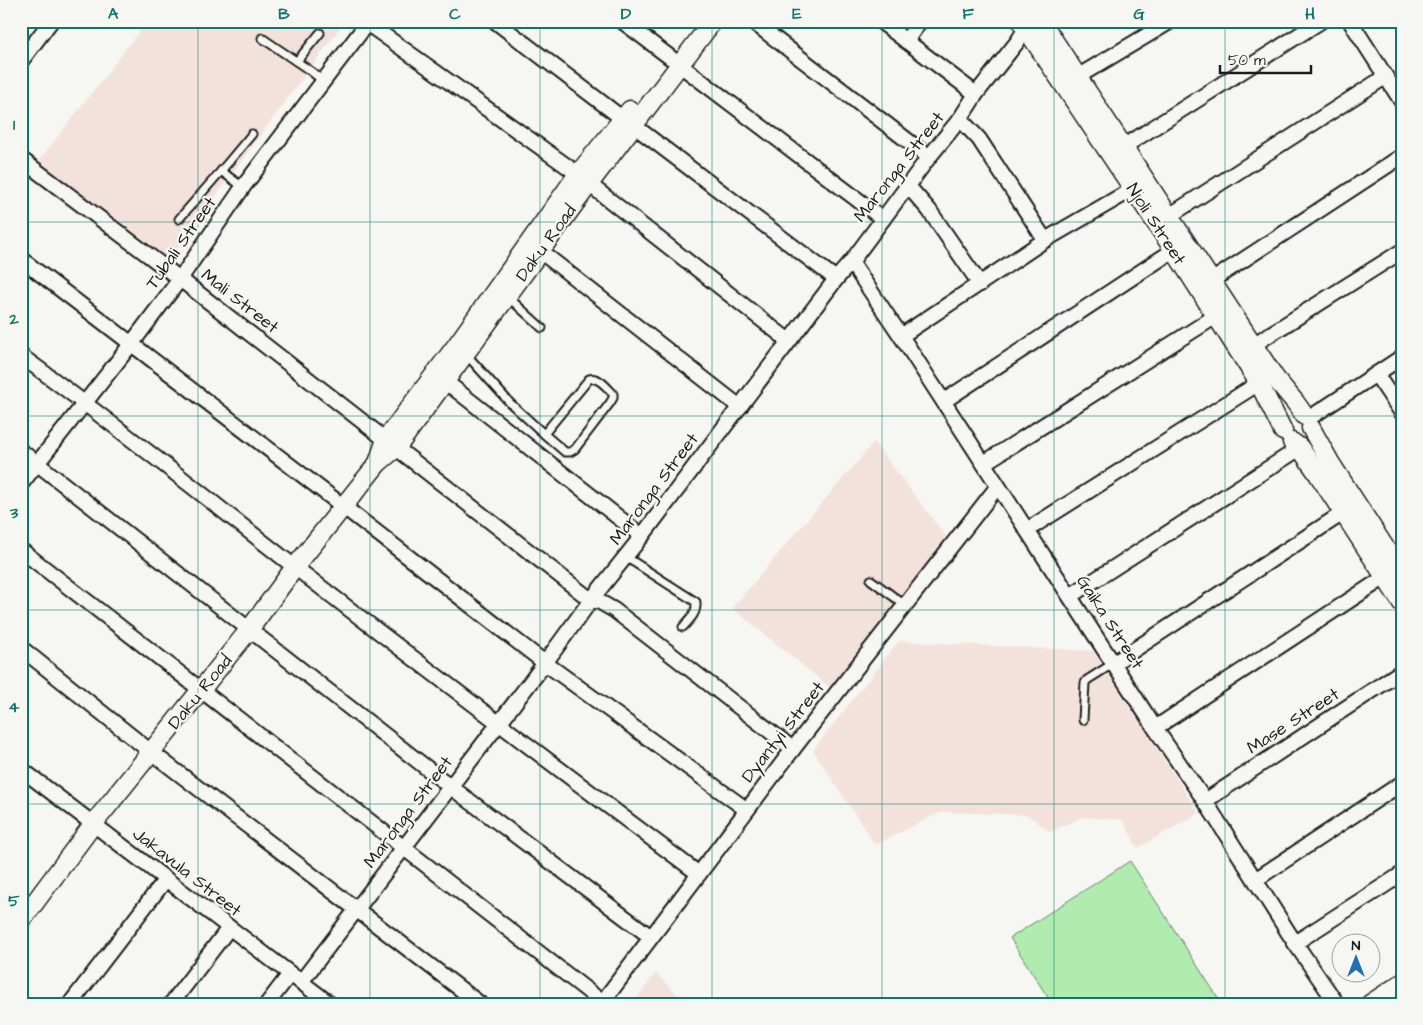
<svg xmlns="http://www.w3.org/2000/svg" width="1423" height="1025" viewBox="0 0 1423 1025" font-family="'Architects Daughter',sans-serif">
  <rect width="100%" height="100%" fill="#f6f6f2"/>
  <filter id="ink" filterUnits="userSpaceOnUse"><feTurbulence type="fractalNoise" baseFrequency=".02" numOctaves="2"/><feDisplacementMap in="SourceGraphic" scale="10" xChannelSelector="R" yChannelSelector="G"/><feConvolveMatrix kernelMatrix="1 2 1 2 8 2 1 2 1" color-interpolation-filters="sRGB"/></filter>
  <g filter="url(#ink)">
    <g fill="#f3e2db">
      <path d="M148,21H345L171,256L157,257L37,163Z"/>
      <path d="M874,442L947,538L832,689L732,608Z"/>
      <path d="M899,641L1093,651L1199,813L1138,848L1123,820L1082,817L1050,832L1028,815L941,812L875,845L813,750Z"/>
      <path d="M656,973L687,1004H632Z"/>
    </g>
    <path fill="#b0ebb0" stroke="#668466" d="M1130,861L1222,1004H1052L1010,938Z"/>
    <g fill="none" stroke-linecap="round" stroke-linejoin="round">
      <defs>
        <g id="service">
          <path d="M262,38L312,72L323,81"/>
          <path d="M297,61L320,33"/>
          <path d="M221,171L243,187"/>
          <path d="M179,219L221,171L252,134"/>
          <path d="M508,297L542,328"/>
          <path d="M465,353L510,403L544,434L565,452H570L575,449L610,403L613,398V394C607,387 598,376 589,379L544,434"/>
          <path d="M626,557L696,602C697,614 690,619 683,627"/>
          <path d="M871,580L905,605"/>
          <path d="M1083,720L1085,683L1087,680L1114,663"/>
        </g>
        <g id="minor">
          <path d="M364,21L578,174"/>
          <path d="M495,21L623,119"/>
          <path d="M622,21L671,58"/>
          <path d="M752,21L929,157"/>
          <path d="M880,21L976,94"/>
          <path d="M1350,21L1402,102"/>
          <path d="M906,41L920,21"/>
          <path d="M21,61L51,21"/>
          <path d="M680,65L883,219"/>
          <path d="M1077,77L1171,21"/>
          <path d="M960,119L979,139L1045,240"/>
          <path d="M633,125L836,279"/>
          <path d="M1123,147L1321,21"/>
          <path d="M21,159L180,279L591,600L600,602L614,610L793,749"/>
          <path d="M589,184L789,341"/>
          <path d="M908,186L929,210L980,284"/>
          <path d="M1169,216L1385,77"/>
          <path d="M540,251L740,407"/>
          <path d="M21,259L344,507L545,663L747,810"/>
          <path d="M851,262L901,336L1155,728L1205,801L1295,943L1337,1004"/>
          <path d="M1211,281L1402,156"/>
          <path d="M901,336L1045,240L1133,189"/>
          <path d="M1253,345L1402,251"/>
          <path d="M21,356C115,424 205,497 296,568C429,671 564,773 699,874"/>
          <path d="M1376,374L1402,413"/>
          <path d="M446,382L642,536"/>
          <path d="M944,401L1174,250"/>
          <path d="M1308,419L1402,357"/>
          <path d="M21,451L451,787L651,937"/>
          <path d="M984,463L1216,316"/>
          <path d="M21,484L132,343L180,279L243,187L369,21"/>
          <path d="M1027,530L1259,383"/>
          <path d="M21,550L602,1002"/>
          <path d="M1070,596L1300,448"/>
          <path d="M21,648L151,752L480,1004"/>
          <path d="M1114,663L1343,513"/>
          <path d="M1155,728L1385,577"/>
          <path d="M21,769L330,1004"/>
          <path d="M1205,801L1402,671"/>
          <path d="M1255,880L1402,783"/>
          <path d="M1295,943L1402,874"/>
          <path d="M301,982L545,663L591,600L642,536L836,279L851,262L929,157L960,119L976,94L1018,41L1026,28L1033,23"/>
          <path d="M70,1004L166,879"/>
          <path d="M171,1004L229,928"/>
          <path d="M267,1004L290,974"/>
          <path d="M601,1004L793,749L998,486"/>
        </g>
        <g id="tertiary">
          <path d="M1021,21L1174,250L1259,383L1283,431"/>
          <path d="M1041,21L1275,378L1295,402L1305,416"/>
          <path d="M1311,428L1331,464L1402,574"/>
          <path d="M1292,442L1300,448L1318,474L1402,603"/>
          <path d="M378,463L386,439L456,346L578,174L630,110"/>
          <path d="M21,921L94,823L249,630L295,567L378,463L397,447L589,184L713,21"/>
          <path d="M1370,1004L1402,983"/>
        </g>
      </defs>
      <use href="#service" stroke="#1c1c1c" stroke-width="11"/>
      <use href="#minor" stroke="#1c1c1c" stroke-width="18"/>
      <use href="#tertiary" stroke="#1c1c1c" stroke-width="21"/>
      <use href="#service" stroke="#f6f6f2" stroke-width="7"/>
      <use href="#minor" stroke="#f6f6f2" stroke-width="14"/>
      <use href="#tertiary" stroke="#f6f6f2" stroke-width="18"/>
    </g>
  </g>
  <path fill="none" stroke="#0f766e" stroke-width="1" stroke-opacity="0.55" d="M198,21V1004M370,21V1004M540,21V1004M712,21V1004M882,21V1004M1054,21V1004M1225,21V1004M21,222H1402M21,416H1402M21,610H1402M21,804H1402"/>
  <g text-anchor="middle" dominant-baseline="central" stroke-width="4.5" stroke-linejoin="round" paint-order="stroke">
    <g font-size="18" fill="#1c1c1c" stroke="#f6f6f2">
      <text transform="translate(899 167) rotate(-52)">Maronga Street</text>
      <text transform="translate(1156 224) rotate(57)">Njoli Street</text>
      <text transform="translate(181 243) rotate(-55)">Tubali Street</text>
      <text transform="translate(546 243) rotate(-54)">Daku Road</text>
      <text transform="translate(240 301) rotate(38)">Mali Street</text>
      <text transform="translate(654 489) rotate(-53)">Maronga Street</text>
      <text transform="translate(1110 622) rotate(57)">Gaika Street</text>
      <text transform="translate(200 692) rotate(-51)">Daku Road</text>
      <text transform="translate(1293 721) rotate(-33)">Mase Street</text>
      <text transform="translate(783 732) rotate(-52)">Dyantyi Street</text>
      <text transform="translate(408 812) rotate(-53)">Maronga Street</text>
      <text transform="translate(187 872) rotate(38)">Jakavula Street</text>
    </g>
  </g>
  <rect width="1423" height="1025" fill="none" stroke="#f6f6f2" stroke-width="55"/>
  <g transform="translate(1356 958)"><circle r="24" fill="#f6f6f2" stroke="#9f9f9c"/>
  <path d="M0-4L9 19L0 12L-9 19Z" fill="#1f6fb2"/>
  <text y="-8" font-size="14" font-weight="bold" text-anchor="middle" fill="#1c1c1c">N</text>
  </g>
  <path d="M1220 65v8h91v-8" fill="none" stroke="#1c1c1c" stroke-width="2.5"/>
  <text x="1228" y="65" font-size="15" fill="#1c1c1c" stroke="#f6f6f2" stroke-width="4" paint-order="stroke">50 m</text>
  <rect x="28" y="28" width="1368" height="970" fill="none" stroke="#0f766e" stroke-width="2"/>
  <g font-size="16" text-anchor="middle" font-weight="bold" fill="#0f766e">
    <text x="113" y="19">A</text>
    <text x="284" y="19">B</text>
    <text x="455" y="19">C</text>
    <text x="626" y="19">D</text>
    <text x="797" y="19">E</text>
    <text x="968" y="19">F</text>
    <text x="1139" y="19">G</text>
    <text x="1310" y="19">H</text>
    <text x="14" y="130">1</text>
    <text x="14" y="324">2</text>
    <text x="14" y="518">3</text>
    <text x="14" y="712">4</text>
    <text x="14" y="906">5</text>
  </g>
</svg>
